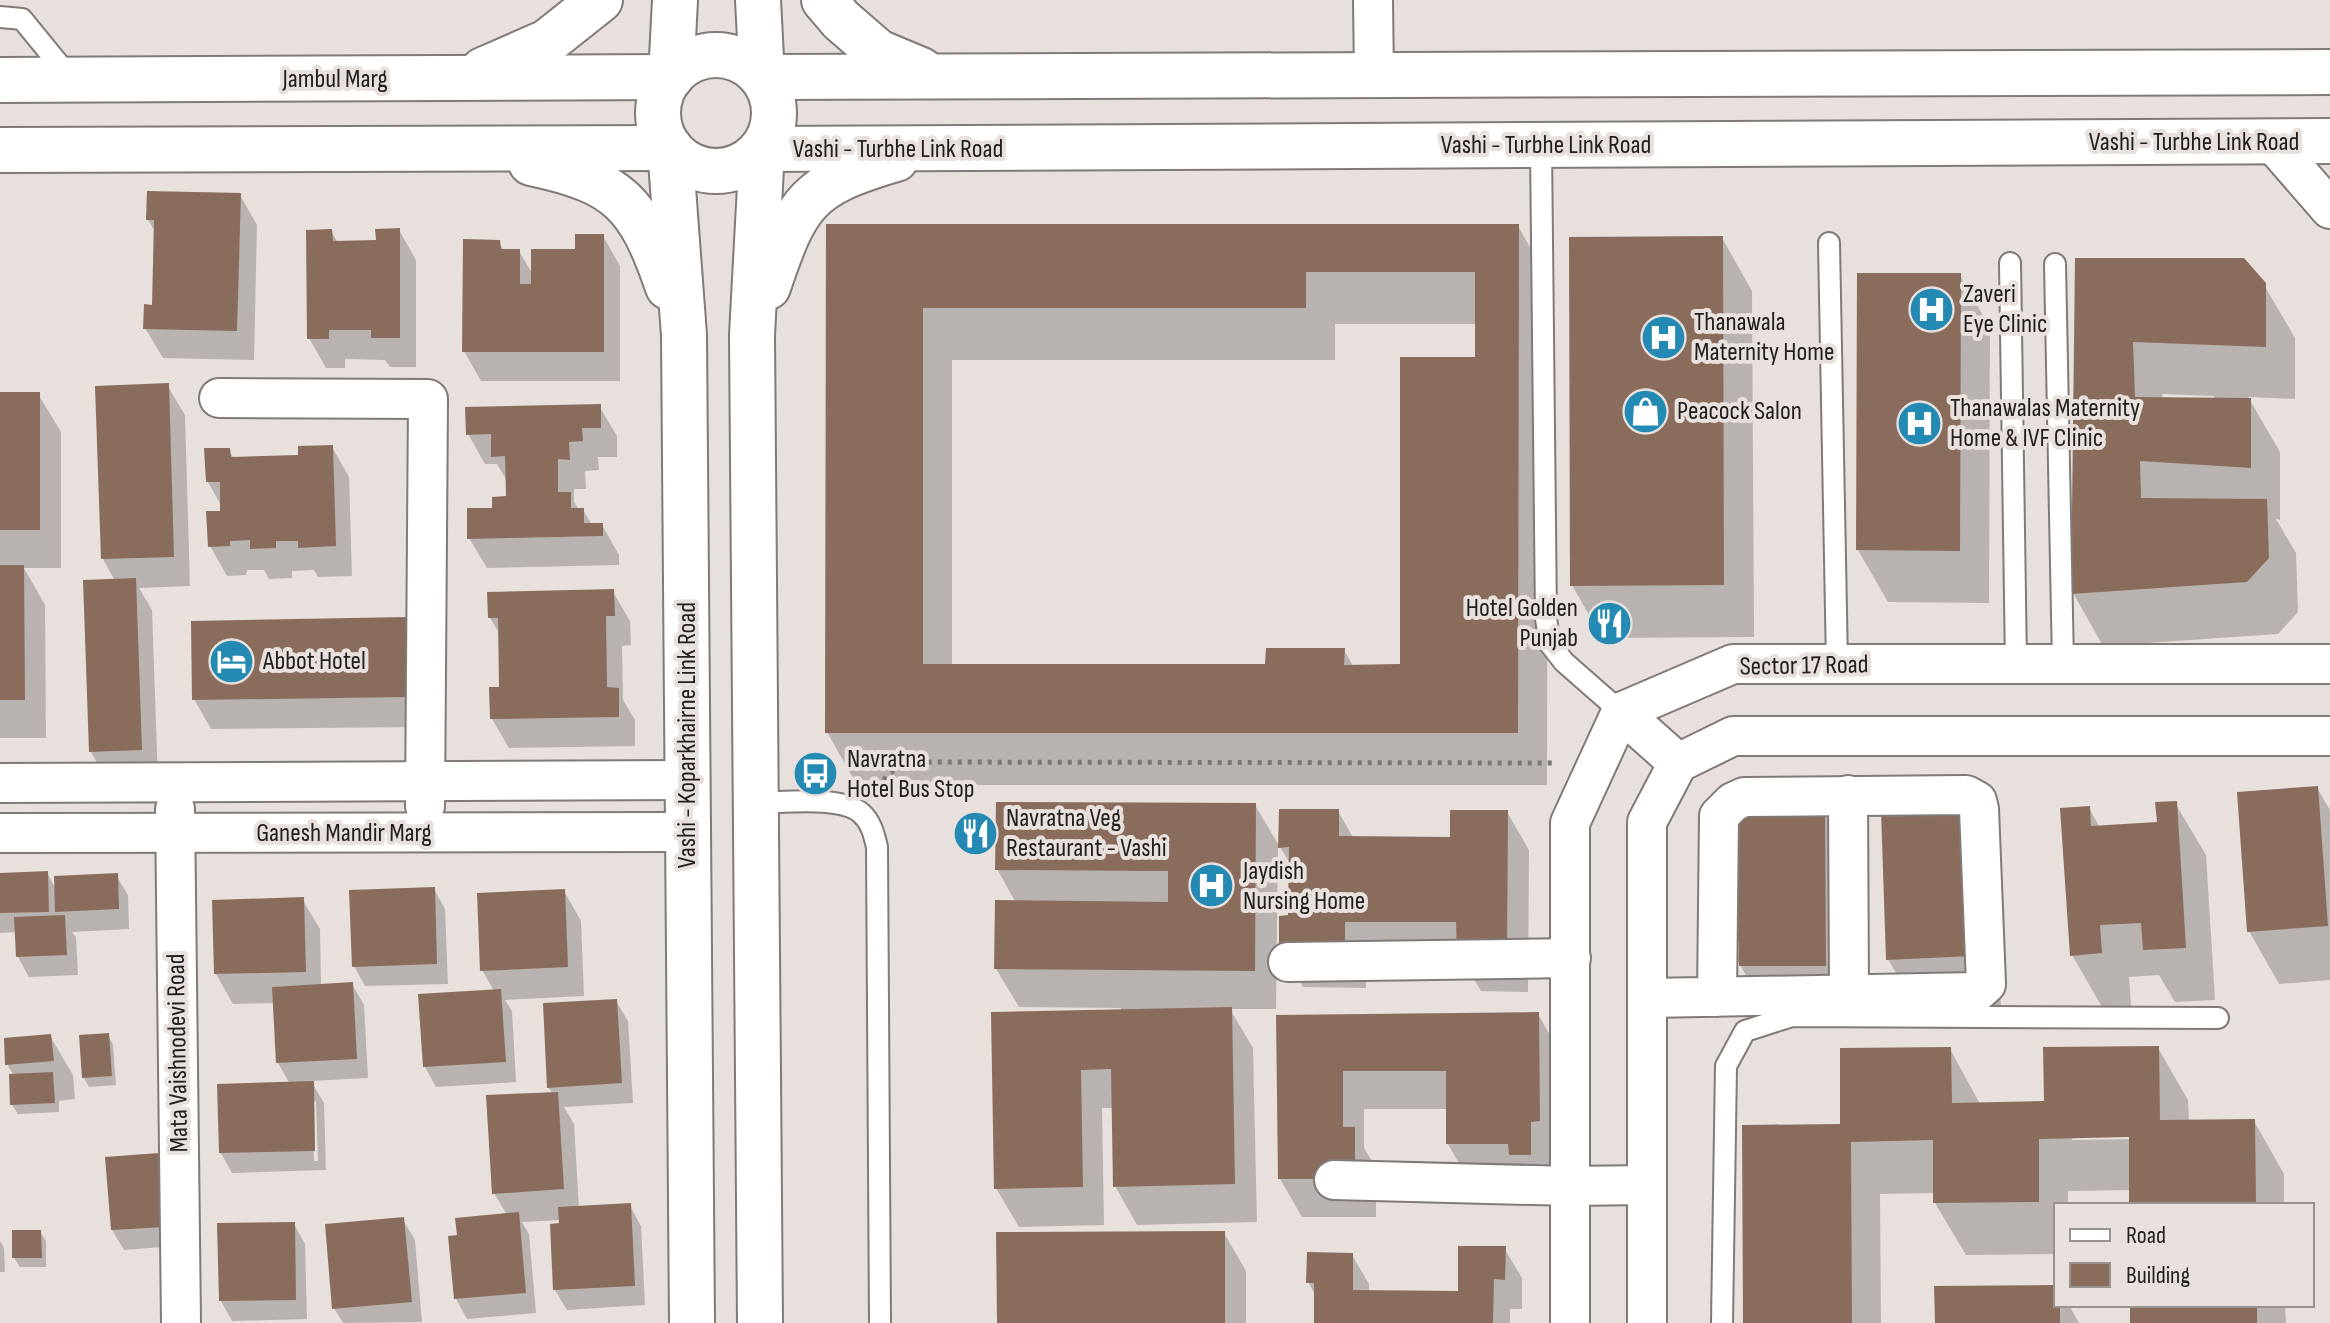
<svg xmlns="http://www.w3.org/2000/svg" width="2330" height="1323" viewBox="0 0 2330 1323" font-family="'Sofia Sans Condensed',sans-serif">
  <rect width="100%" height="100%" fill="#e7e0dc"/>
  <g fill="#0003" fill-rule="evenodd">
    <path d="M240,195L257,225L254,360L163,358L145,328L154,307L156,233L148,220Z"/>
    <path d="M828,226H1518L1548,279L1547,785H857L827,732ZM1335,324H1477V359L1402,666H1353L1344,650L1267,666H952V360H1335Z"/>
    <path d="M399,230L416,260V367H390L385,360L345,359V368H326L309,338L331,231L338,243L378,242Z"/>
    <path d="M603,236L620,266V381H481L464,351L499,242L504,251H519L533,275Z"/>
    <path d="M1722,238L1752,291L1754,637L1602,638L1572,585Z"/>
    <path d="M2077,260L2264,285L2295,338V399L2248,397L2280,452V520L2276,519L2296,553L2298,612L2278,634L2103,646L2073,593ZM2162,394L2214,396V399H2163Z"/>
    <path d="M1960,275L1990,328L1989,603L1888,602L1858,550Z"/>
    <path d="M167,385L185,415L190,586L139,588L152,610L158,780L108,782L91,752L115,581L103,559Z"/>
    <path d="M0,394H38L61,432V568H24L45,605L46,738H0Z"/>
    <path d="M599,406L617,436V457H598L599,470L585,471L586,489H574V502L579,510H583L592,525H602L619,555V565L487,568L469,538L508,498L507,481L497,464H485L468,434Z"/>
    <path d="M332,447L349,477L352,576L318,577L314,570L292,571V578L269,579L264,570H247L246,575L227,576L210,546L222,507L208,482L229,450L234,459L300,457Z"/>
    <path d="M613,592L630,621L631,645L622,646L623,700L635,720V746L509,748L492,719L501,688V636L490,618Z"/>
    <path d="M405,619L422,649L423,727L211,729L194,699Z"/>
    <path d="M2317,788L2330,810V980L2279,984L2249,931Z"/>
    <path d="M2175,803L2206,855L2215,1000L2175,1002L2159,975L2129,977L2131,1006L2102,1007L2072,955L2089,808L2100,828L2159,824Z"/>
    <path d="M1255,805L1278,844L1276,1009H1230L1253,1048L1257,1222L1137,1225L1115,1186L1113,1108H1102L1104,1225L1019,1227L996,1188L1121,1012V1008L1019,1007L996,969L1016,903L997,869Z"/>
    <path d="M1338,811L1354,839H1452L1507,812L1529,850L1528,992L1481,991L1463,960H1366V988L1303,987L1281,949L1290,917L1291,865L1280,847Z"/>
    <path d="M1824,811L1855,863V1018L1757,995L1727,942Z"/>
    <path d="M1996,863L2001,1008L1918,1012L1888,959Z"/>
    <path d="M47,873L56,889L116,875L128,895L129,929L72,932L76,937L78,975L29,977L18,957L17,932L0,933V875Z"/>
    <path d="M434,889L445,909L448,984L365,986L354,966Z"/>
    <path d="M564,891L581,921L584,996L505,1000L512,1011L516,1082L436,1087L425,1067L494,991L482,970Z"/>
    <path d="M302,899L320,929L321,986L352,984L364,1005L368,1078L311,1081L324,1103L326,1170L232,1173L221,1153L290,1084L278,1063L275,1003L233,1004L216,974ZM312,1101H316L318,1161H314Z"/>
    <path d="M616,1001L628,1021L633,1103L564,1107L574,1124L579,1208L630,1206L641,1226L645,1305L567,1310L555,1290L561,1220L522,1222L529,1234L536,1313L467,1319L456,1299L450,1238L459,1237L507,1215L494,1193L553,1094L549,1088Z"/>
    <path d="M1538,1014L1560,1053L1552,1193L1470,1183L1448,1144V1109H1364V1148L1376,1168V1217H1302L1280,1179L1278,1017Z"/>
    <path d="M108,1035L113,1045L116,1085L89,1087L84,1078Z"/>
    <path d="M50,1036L73,1075L75,1099L59,1101V1112L18,1114L12,1105L14,1076L7,1064Z"/>
    <path d="M2158,1048L2188,1100L2189,1122L2254,1121L2284,1174V1205H2131V1190L2068,1191V1205H2056V1254L1966,1255L1935,1203V1193L1880,1194L1881,1323H1745L1842,1126L1950,1049L1980,1104L2046,1103ZM2139,1135V1139L2072,1140V1136Z"/>
    <path d="M158,1155L170,1175L175,1246L124,1250L112,1230Z"/>
    <path d="M403,1220L415,1240L422,1322L343,1323L334,1308Z"/>
    <path d="M294,1224L305,1244L307,1319L232,1321L221,1301Z"/>
    <path d="M40,1232L46,1241V1267H20L14,1258Z"/>
    <path d="M1224,1233L1246,1271V1323H999Z"/>
    <path d="M0,1241L4,1248L5,1272H0Z"/>
    <path d="M1504,1248L1522,1278V1309H1510V1323H1316V1296L1308,1282L1352,1255L1369,1284V1292L1460,1293Z"/>
    <path d="M2056,1287V1305H2069L2079,1323H1937Z"/>
    <path d="M2132,1305H2285L2286,1323H2132Z"/>
  </g>
  <g fill="#8a6c5c" fill-rule="evenodd">
    <path d="M147,191L241,193L237,331L143,329L144,304L152,305L154,220H146Z"/>
    <path d="M826,224H1519L1518,733H825ZM1306,272H1475V357H1400V664L1344,665L1345,648H1266L1265,664H923V308H1306Z"/>
    <path d="M400,228V338H371V330H329V339H307L306,230L332,229L333,241L376,240L375,229Z"/>
    <path d="M575,234H604V352H462L463,239L500,240L501,249H520V284H531V249H575Z"/>
    <path d="M1723,236L1724,585L1570,586L1569,237Z"/>
    <path d="M2075,258H2244L2266,283V347L2133,342L2135,397L2251,398V468L2140,461L2141,498L2267,499L2269,558L2247,582L2071,594Z"/>
    <path d="M1857,273H1961L1960,551L1856,550Z"/>
    <path d="M169,383L174,557L101,559L95,386Z"/>
    <rect x="0" y="392" width="40" height="138"/>
    <path d="M601,404V428H582L583,441L569,442L570,460L558,459V492H571V508H584V523H603V536L467,539V508H492V497L506,496L505,456L491,457V434L466,435L465,407Z"/>
    <path d="M333,445L336,546L298,548V541H276V548L250,549V540L230,541V546L208,547L206,511H220V482H206L204,448H230L231,457L298,455V446Z"/>
    <path d="M0,565H24L25,700H0Z"/>
    <path d="M136,578L142,750L89,752L83,580Z"/>
    <path d="M614,589L615,616H606L607,687L619,688V717L490,719L489,687H499L498,618H488L487,592Z"/>
    <path d="M406,617L407,697L192,700L191,621Z"/>
    <path d="M2318,786L2328,926L2247,932L2237,792Z"/>
    <path d="M2177,801L2186,948L2143,950L2141,923L2100,925L2102,953L2070,956L2060,808L2090,806L2091,826L2157,822L2155,802Z"/>
    <path d="M996,802L1256,803L1255,971L994,969L995,900L1168,902V871L995,870Z"/>
    <path d="M1967,808L1972,956L1886,960L1881,811Z"/>
    <path d="M1279,809H1339V836L1450,837V810H1508L1507,954L1457,953L1456,922H1345V950L1279,949V916L1288,915L1289,847L1278,848Z"/>
    <path d="M1737,809H1825L1826,966H1739V943H1725Z"/>
    <path d="M48,871L49,912L0,913V873Z"/>
    <path d="M118,873L119,909L55,912L54,876Z"/>
    <path d="M435,887L437,964L352,967L349,890Z"/>
    <path d="M565,889L568,967L480,971L477,893Z"/>
    <path d="M304,897L306,972L214,974L212,900Z"/>
    <path d="M65,915L67,955L16,957L14,917Z"/>
    <path d="M353,982L357,1059L276,1063L272,987Z"/>
    <path d="M501,989L506,1062L423,1067L418,994Z"/>
    <path d="M617,999L622,1083L547,1088L543,1003Z"/>
    <path d="M1232,1007L1235,1184L1113,1187L1111,1069L1081,1070L1083,1187L994,1189L991,1012Z"/>
    <path d="M1539,1012L1540,1121L1531,1122V1155H1509L1508,1144H1446V1071H1343V1127H1355V1179H1278L1276,1015Z"/>
    <path d="M109,1033L112,1076L82,1078L79,1035Z"/>
    <path d="M51,1034L54,1061L5,1065L4,1038Z"/>
    <path d="M2159,1046L2160,1120L2255,1119L2256,1205H2129V1137L2039,1139V1202L1933,1203V1140L1851,1142L1852,1323H1743L1742,1125L1840,1124V1048L1951,1047L1952,1103L2044,1101L2043,1047Z"/>
    <path d="M53,1072L55,1103L10,1105L9,1074Z"/>
    <path d="M314,1081L315,1151L219,1153L217,1084Z"/>
    <path d="M558,1092L564,1189L492,1194L486,1095Z"/>
    <path d="M159,1153L165,1227L111,1230L105,1157Z"/>
    <path d="M631,1203L635,1286L553,1290L550,1224L559,1223L558,1207Z"/>
    <path d="M519,1212L526,1293L454,1299L448,1236L457,1235L455,1218Z"/>
    <path d="M404,1217L412,1302L332,1309L325,1224Z"/>
    <path d="M295,1222L296,1300L219,1301L217,1223Z"/>
    <path d="M12,1230H41L42,1258H12Z"/>
    <path d="M1225,1231V1323H997L996,1232Z"/>
    <path d="M1458,1246H1506L1505,1280L1494,1279L1493,1323H1314V1283H1306L1307,1252L1353,1253V1290L1458,1291Z"/>
    <path d="M2056,1285V1305H2060V1323H1935L1934,1286Z"/>
    <rect x="2130" y="1305" width="127" height="18"/>
  </g>
  <g fill="none" stroke-linecap="round" stroke-linejoin="round">
    <defs>
      <g id="lane">
        <path d="M0,17L22,19L71,79"/>
        <path d="M1541,146L1546,619L1550,644L1564,662L1621,712"/>
        <path d="M1829,243L1837,664"/>
        <path d="M2010,263L2016,664"/>
        <path d="M2055,264L2063,664"/>
        <path d="M755,803C782,803 840,795 861,813C871,822 874,834 877,847L880,1323"/>
        <path d="M1722,1323L1726,1066L1745,1031L1792,1016L2218,1018"/>
      </g>
      <g id="street">
        <path d="M1373,0L1374,75"/>
        <path d="M2271,141L2330,209"/>
        <path d="M219,398L428,399L425,806"/>
        <path d="M1621,712L1678,763"/>
        <path d="M0,783L688,780"/>
        <path d="M1848,795L1849,994"/>
        <path d="M175,809L181,1323"/>
        <path d="M0,833L688,832"/>
        <path d="M1288,962L1571,958"/>
        <path d="M1649,998L1977,992L1986,984L1979,809L1977,801L1966,795L1744,797L1733,802L1719,816L1717,997"/>
        <path d="M1334,1180L1570,1186L1647,1185"/>
        <path d="M1570,1323V823L1621,712L1733,664H2330"/>
        <path d="M1647,1323V822L1678,763L1733,736H2330"/>
      </g>
      <g id="secondary">
        <path d="M758,0L762,77"/>
        <path d="M824,0L841,20L878,52L921,70"/>
        <circle cx="716" cy="113" r="58"/>
        <path d="M483,70L547,42L600,0"/>
        <path d="M671,77L675,0"/>
        <path d="M762,77L2330,72"/>
        <path d="M0,80L671,77"/>
        <path d="M670,148L684,335L692,1323"/>
        <path d="M762,149L2330,141"/>
        <path d="M0,150L670,148"/>
        <path d="M531,163C620,182 639,203 668,287"/>
        <path d="M768,287C797,201 807,185 896,159"/>
        <path d="M760,1323L752,335L762,149"/>
      </g>
    </defs>
    <use href="#lane" stroke="#817a77" stroke-width="24"/>
    <use href="#street" stroke="#817a77" stroke-width="42"/>
    <use href="#secondary" stroke="#817a77" stroke-width="48"/>
    <path stroke="#7b7774" stroke-width="5" stroke-dasharray="4 6" stroke-linecap="butt" d="M878,788L888,774L910,762L1557,763"/>
    <use href="#lane" stroke="#fff" stroke-width="20"/>
    <use href="#street" stroke="#fff" stroke-width="38"/>
    <use href="#secondary" stroke="#fff" stroke-width="44"/>
  </g>
  <defs>
    <symbol id="hospital-disc" viewBox="-11 -11 22 22"><circle r="9.5" fill="#248ab3" stroke="#e7e0dc"/><path d="M-5-5h3v3.5h4V-5h3V5h-3V1.5h-4V5h-3Z" fill="#fff"/></symbol>
    <symbol id="shop-disc" viewBox="-11 -11 22 22"><circle r="9.5" fill="#248ab3" stroke="#e7e0dc"/><path d="M-5-2.5h2.3a2.7 3.5 0 0 1 5.4 0H5L5.5 6h-11ZM-1.5-2.5h3a1.5 2.3 0 0 0-3 0Z" fill="#fff"/></symbol>
    <symbol id="restaurant-disc" viewBox="-11 -11 22 22"><circle r="9.5" fill="#248ab3" stroke="#e7e0dc"/><path d="M-5-6h1v4h1v-4h1v4h1v-4h1v5L-1.5 .5V6h-2V.5L-5-1ZM5-6V6H3V1.5H1.5Q1.5-4 5-6Z" fill="#fff"/></symbol>
    <symbol id="hotel-disc" viewBox="-11 -11 22 22"><circle r="9.5" fill="#248ab3" stroke="#e7e0dc"/><path d="M-6-4.5h1.5V1H6V5H4.5V3h-9V5H-6ZM-4 0a1.8 1.8 0 1 1 3.6 0ZM.5 0V-2.5h3Q6-2.5 6 0Z" fill="#fff"/></symbol>
    <symbol id="bus-disc" viewBox="-11 -11 22 22"><circle r="9.5" fill="#248ab3" stroke="#e7e0dc"/><path d="M-5-6H5V4H4V6H2V4H-2V6H-4V4H-5ZM-3.5-4V0h7V-4ZM-3.5 1.2v1.5H-2V1.2ZM2 1.2v1.5H3.5V1.2Z" fill="#fff"/></symbol>
  </defs>
  <g fill-rule="evenodd">
    <use href="#hospital-disc" x="1906" y="284" width="51" height="51"/>
    <use href="#hospital-disc" x="1638" y="312" width="51" height="51"/>
    <use href="#shop-disc" x="1620" y="386" width="51" height="51"/>
    <use href="#hospital-disc" x="1894" y="398" width="51" height="51"/>
    <use href="#restaurant-disc" x="1584" y="598" width="51" height="51"/>
    <use href="#hotel-disc" x="206" y="636" width="51" height="51"/>
    <use href="#bus-disc" x="790" y="748" width="51" height="51"/>
    <use href="#restaurant-disc" x="950" y="808" width="51" height="51"/>
    <use href="#hospital-disc" x="1186" y="860" width="51" height="51"/>
  </g>
  <g text-anchor="middle" dominant-baseline="central" stroke-width="8" stroke-linejoin="round" paint-order="stroke">
    <g font-size="26" fill="#22201e" stroke="#e7e0dc">
      <text x="335" y="79">Jambul Marg</text>
      <text x="2194" y="142">Vashi - Turbhe Link Road</text>
      <text x="1546" y="145">Vashi - Turbhe Link Road</text>
      <text x="898" y="149">Vashi - Turbhe Link Road</text>
      <text transform="translate(1804 666) rotate(-1)">Sector 17 Road</text>
      <text transform="translate(687 735) rotate(-90)">Vashi - Koparkhairne Link Road</text>
      <text x="344" y="833">Ganesh Mandir Marg</text>
      <text transform="translate(178 1053) rotate(-91)">Mata Vaishnodevi Road</text>
    </g>
    <g font-size="26" fill="#22201e" stroke="#e7e0dc" text-anchor="start">
      <text x="1963" y="294">Zaveri<tspan x="1963" dy="30">Eye Clinic</tspan></text>
      <text x="1694" y="322">Thanawala<tspan x="1694" dy="30">Maternity Home</tspan></text>
      <text x="1950" y="408">Thanawalas Maternity<tspan x="1950" dy="30">Home &amp; IVF Clinic</tspan></text>
      <text x="1677" y="411">Peacock Salon</text>
      <text x="1578" y="608" text-anchor="end">Hotel Golden<tspan x="1578" dy="30">Punjab</tspan></text>
      <text x="263" y="661">Abbot Hotel</text>
      <text x="847" y="759">Navratna<tspan x="847" dy="30">Hotel Bus Stop</tspan></text>
      <text x="1006" y="818">Navratna Veg<tspan x="1006" dy="30">Restaurant - Vashi</tspan></text>
      <text x="1243" y="871">Jaydish<tspan x="1243" dy="30">Nursing Home</tspan></text>
    </g>
  </g>
  <rect x="2054" y="1203" width="260" height="104" fill="#e7e0dc" stroke="#989390" stroke-width="2"/>
  <rect x="2070" y="1229" width="40" height="12" fill="#ffffff" stroke="#989390" stroke-width="2"/>
  <text x="2126" y="1243" font-size="24" fill="#22201e">Road</text>
  <rect x="2070" y="1263" width="40" height="24" fill="#8a6c5c" stroke="#989390" stroke-width="2"/>
  <text x="2126" y="1283" font-size="24" fill="#22201e">Building</text>
</svg>
